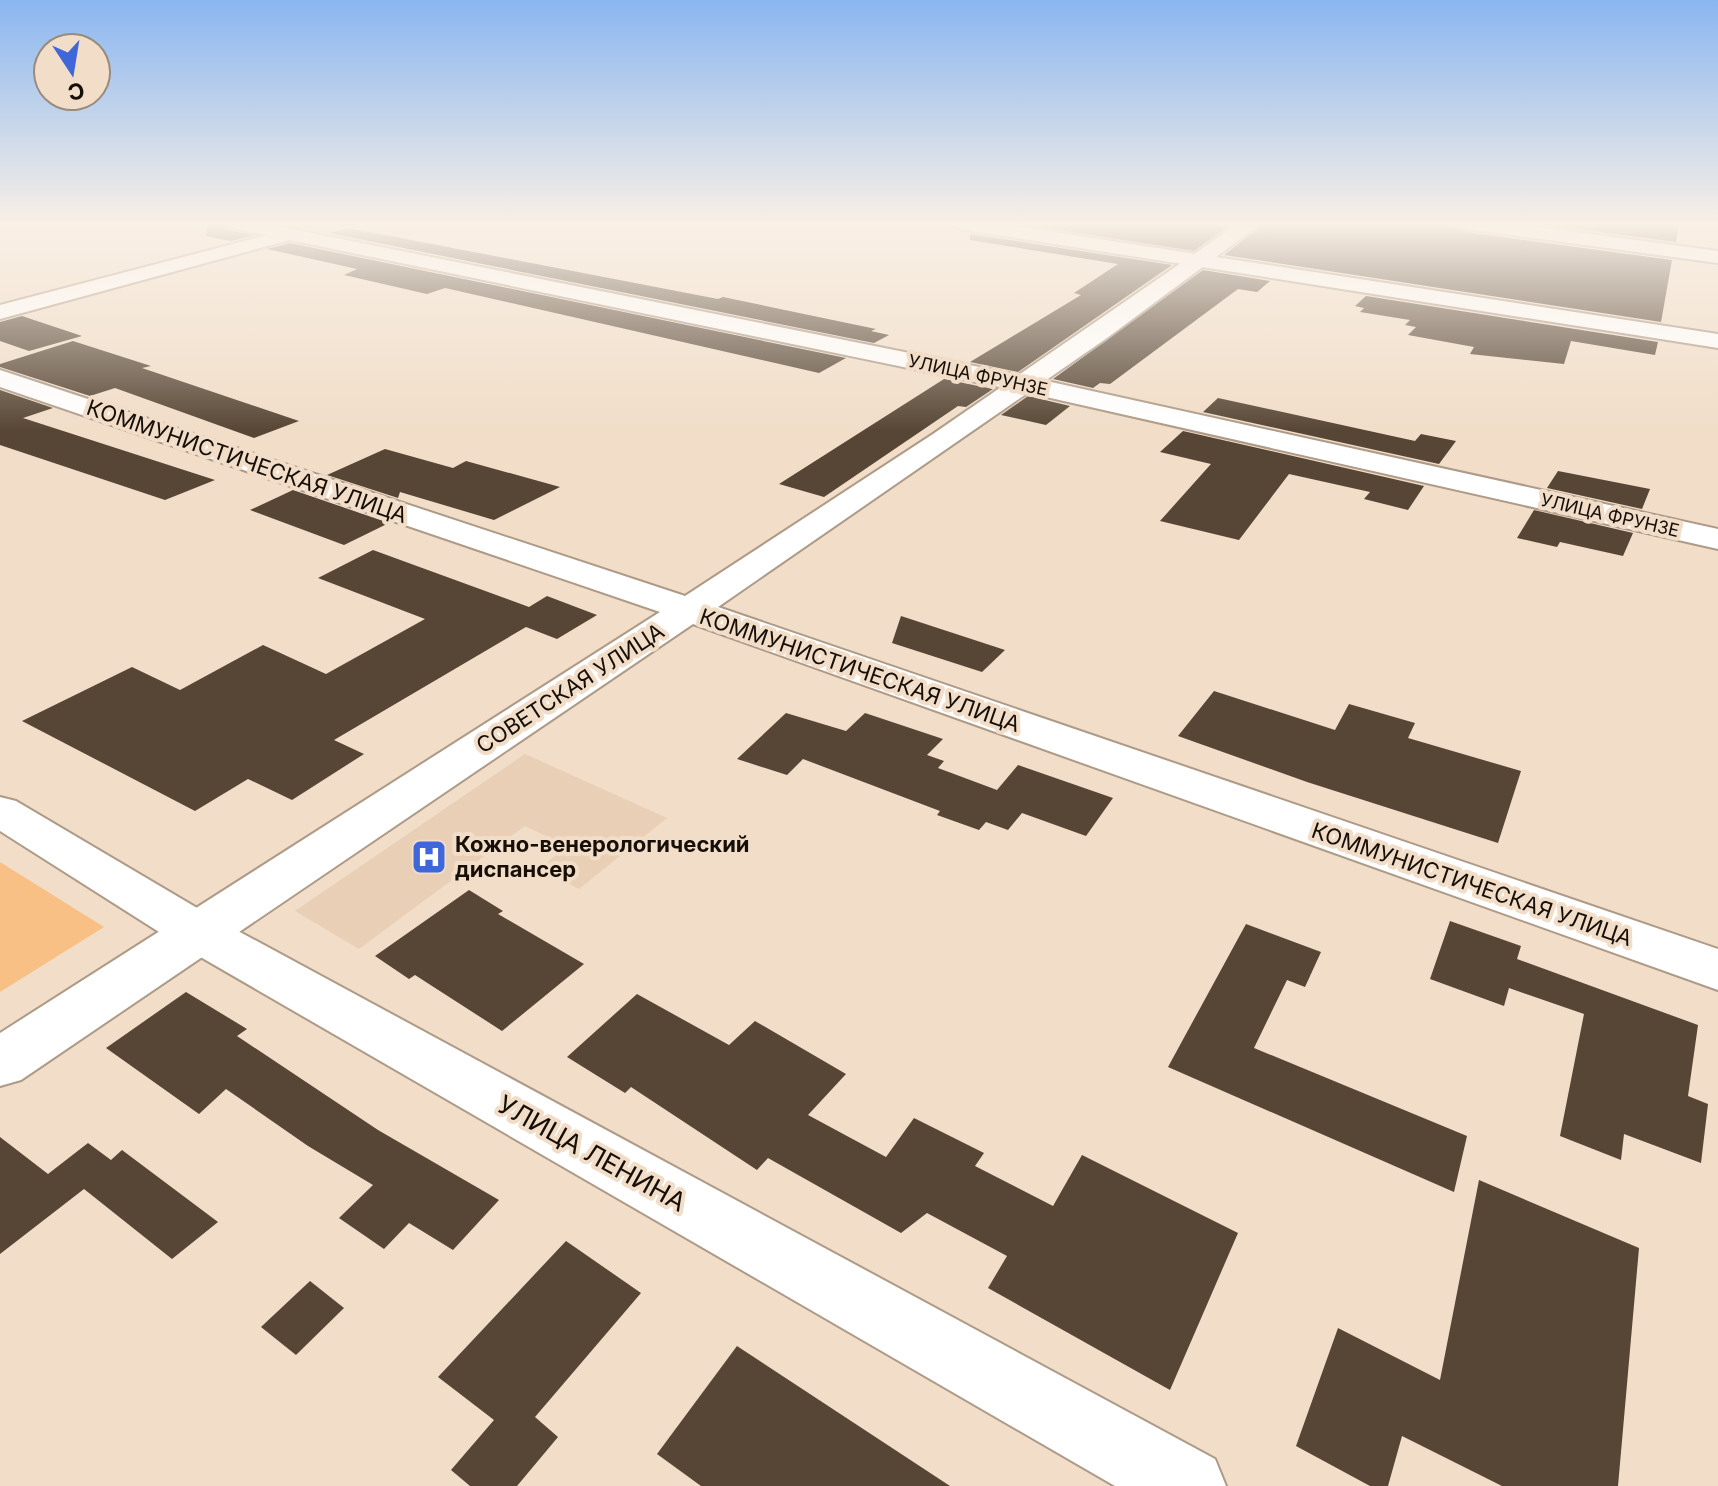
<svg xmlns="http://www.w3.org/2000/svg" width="1718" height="1486" viewBox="0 0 1718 1486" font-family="Inter,sans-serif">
  <rect width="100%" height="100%" fill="#f1ddc8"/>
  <path fill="#e9cfb5" d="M525,754L667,818L579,889L539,869L567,846L525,826L359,949L295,911Z"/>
  <path fill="#f8c084" d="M0,862L104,927L0,992Z"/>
  <g fill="#574635">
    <path d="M208,223H223L227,230L254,235L231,241L206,236Z"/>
    <path d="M1013,223H1219L1231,225L1194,251Z"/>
    <path d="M1265,223H1427L1458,227L1466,232L1672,260L1661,322L1224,255Z"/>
    <path d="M1548,223H1679L1676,242L1546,225Z"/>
    <path d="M349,228L718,299L723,297L876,329L871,331L889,335L874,343L329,233Z"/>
    <path d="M970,234L1172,265L1018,372L970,362L1081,295L1074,293L1118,264L970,240Z"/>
    <path d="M290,243L846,358L819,373L445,288L427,294L344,275L357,269L267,249Z"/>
    <path d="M1203,270L1270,281L1257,292L1238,289L1110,384L1100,383L1093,388L1053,379Z"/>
    <path d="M1366,296L1658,342L1655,355L1571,341L1564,364L1470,354L1474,347L1408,335L1416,327L1405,325L1410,320L1360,312L1364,308L1355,306Z"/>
    <path d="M22,316L82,336L29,351L0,341V322Z"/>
    <path d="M73,341L151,366L142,368L299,421L254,438L115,388L90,396L0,367V364Z"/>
    <path d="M944,379L993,389L966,407L958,406L824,497L779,484Z"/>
    <path d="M0,390L53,408L23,418L215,480L165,500L0,445Z"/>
    <path d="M1028,396L1070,406L1046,425L1001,415Z"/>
    <path d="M1218,398L1415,441L1421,434L1456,441L1439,464L1203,412Z"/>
    <path d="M1183,431L1424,486L1408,510L1364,499L1370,492L1289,474L1239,540L1160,521L1211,464L1160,452Z"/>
    <path d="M385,449L453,468L466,461L560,487L494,520L400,492L398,498L327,475Z"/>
    <path d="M1558,471L1650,489L1642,509L1547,488Z"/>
    <path d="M293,490L389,523L344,545L250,510Z"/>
    <path d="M1534,510L1633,533L1623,556L1560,542L1557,547L1517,538Z"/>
    <path d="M373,550L529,607L547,596L597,615L557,639L526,627L334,740L364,754L292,800L248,779L195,811L22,721L132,667L180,690L263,645L326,674L425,619L318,578Z"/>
    <path d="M901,616L1005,650L982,672L892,643Z"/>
    <path d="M1214,691L1335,730L1349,704L1415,723L1408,738L1521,771L1498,843L1307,782L1178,736Z"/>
    <path d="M786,713L846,731L865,713L943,739L927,755L944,761L938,768L997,790L1018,765L1113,798L1086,836L1022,813L1008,830L986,822L979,830L937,815L940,811L803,759L787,775L737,759Z"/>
    <path d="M469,890L503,911L498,914L584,964L502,1031L415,975L409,979L375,956Z"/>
    <path d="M1450,921L1521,946L1517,959L1698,1025L1688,1096L1708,1104L1701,1163L1624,1134L1621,1160L1560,1136L1584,1014L1509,988L1504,1006L1430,979Z"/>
    <path d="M1246,924L1321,952L1305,987L1287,980L1254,1048L1467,1136L1454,1192L1168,1067Z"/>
    <path d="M186,992L247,1029L237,1036L378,1130L499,1200L453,1250L409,1223L384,1249L339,1218L373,1185L308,1146L226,1089L199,1114L106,1048Z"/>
    <path d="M637,994L729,1045L755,1021L846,1074L808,1115L886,1157L914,1118L984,1153L975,1166L1053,1206L1082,1155L1238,1233L1170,1390L988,1288L1007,1256L927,1213L901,1233L768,1158L757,1170L631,1087L625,1093L567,1057Z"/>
    <path d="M0,1137L48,1174L88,1143L111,1160L122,1150L218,1222L172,1259L84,1189L0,1254Z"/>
    <path d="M1479,1180L1639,1248L1618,1486H1502L1402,1436L1388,1486H1370L1296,1446L1338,1328L1440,1380Z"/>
    <path d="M566,1241L641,1293L535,1417L558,1437L517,1486H470L451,1470L494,1420L438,1377Z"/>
    <path d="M310,1281L344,1308L296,1355L261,1327Z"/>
    <path d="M737,1346L950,1486H701L657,1454Z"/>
  </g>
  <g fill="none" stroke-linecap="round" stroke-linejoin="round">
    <defs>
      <g id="street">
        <path d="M226,223H262L1024,376L1718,529V549L1024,392L290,240L0,319V305L267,235L228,227Z"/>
        <path d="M950,223H994L1718,334V348L959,229Z"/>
        <path d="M1457,223H1507L1718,251V263L1466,229Z"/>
        <path d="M0,797L16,801L214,918L1215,1459L1226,1486H1115L178,944L0,831Z"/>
      </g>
      <path id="secondary" d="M1239,223H1262L1107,338L718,607L1718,949V990L693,624L21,1080L0,1086V1033L660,612L0,387V370L685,596L933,434Z"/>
    </defs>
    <use href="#street" stroke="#ad9a87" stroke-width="4"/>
    <use href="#secondary" stroke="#ad9a87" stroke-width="4"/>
    <use href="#street" fill="#fff" fill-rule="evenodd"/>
    <use href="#secondary" fill="#fff" fill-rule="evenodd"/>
  </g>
  <linearGradient id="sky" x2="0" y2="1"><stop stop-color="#8ab6f0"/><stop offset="0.52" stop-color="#f9f0e6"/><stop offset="1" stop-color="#f9f0e6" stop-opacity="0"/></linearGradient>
  <rect width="1718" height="431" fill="url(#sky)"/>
  <defs>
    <symbol id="hospital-square" viewBox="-11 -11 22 22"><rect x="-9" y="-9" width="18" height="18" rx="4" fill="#3f67d9" stroke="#f1ddc8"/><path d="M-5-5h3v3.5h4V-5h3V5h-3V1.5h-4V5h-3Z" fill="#fff"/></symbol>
  </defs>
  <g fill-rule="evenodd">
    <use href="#hospital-square" x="409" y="837" width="40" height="40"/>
  </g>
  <g text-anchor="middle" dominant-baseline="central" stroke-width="8" stroke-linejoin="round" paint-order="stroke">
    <g font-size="18" fill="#150f08" stroke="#f1ddc8">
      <text transform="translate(978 375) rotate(12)">УЛИЦА ФРУНЗЕ</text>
      <text transform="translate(1610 515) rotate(13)">УЛИЦА ФРУНЗЕ</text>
    </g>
    <g font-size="22" fill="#150f08" stroke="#f1ddc8">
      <text transform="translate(247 461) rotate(19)">КОММУНИСТИЧЕСКАЯ УЛИЦА</text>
      <text transform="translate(860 670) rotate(19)">КОММУНИСТИЧЕСКАЯ УЛИЦА</text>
      <text transform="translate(570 688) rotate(-33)">СОВЕТСКАЯ УЛИЦА</text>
      <text transform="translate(1472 884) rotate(19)">КОММУНИСТИЧЕСКАЯ УЛИЦА</text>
    </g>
    <g font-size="22" font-weight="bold" fill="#150f08" stroke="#f1ddc8" text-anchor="start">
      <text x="455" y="844">Кожно-венерологический<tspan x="455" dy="25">диспансер</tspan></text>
    </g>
    <g font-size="26" fill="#150f08" stroke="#f1ddc8">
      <text transform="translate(592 1153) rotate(29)">УЛИЦА ЛЕНИНА</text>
    </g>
  </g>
  <g transform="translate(72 72) rotate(168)"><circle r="38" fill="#f1ddc8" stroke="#998b7b" stroke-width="2"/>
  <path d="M0-6L14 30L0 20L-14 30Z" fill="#3f67d9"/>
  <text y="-12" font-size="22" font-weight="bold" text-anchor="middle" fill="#150f08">С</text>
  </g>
</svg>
